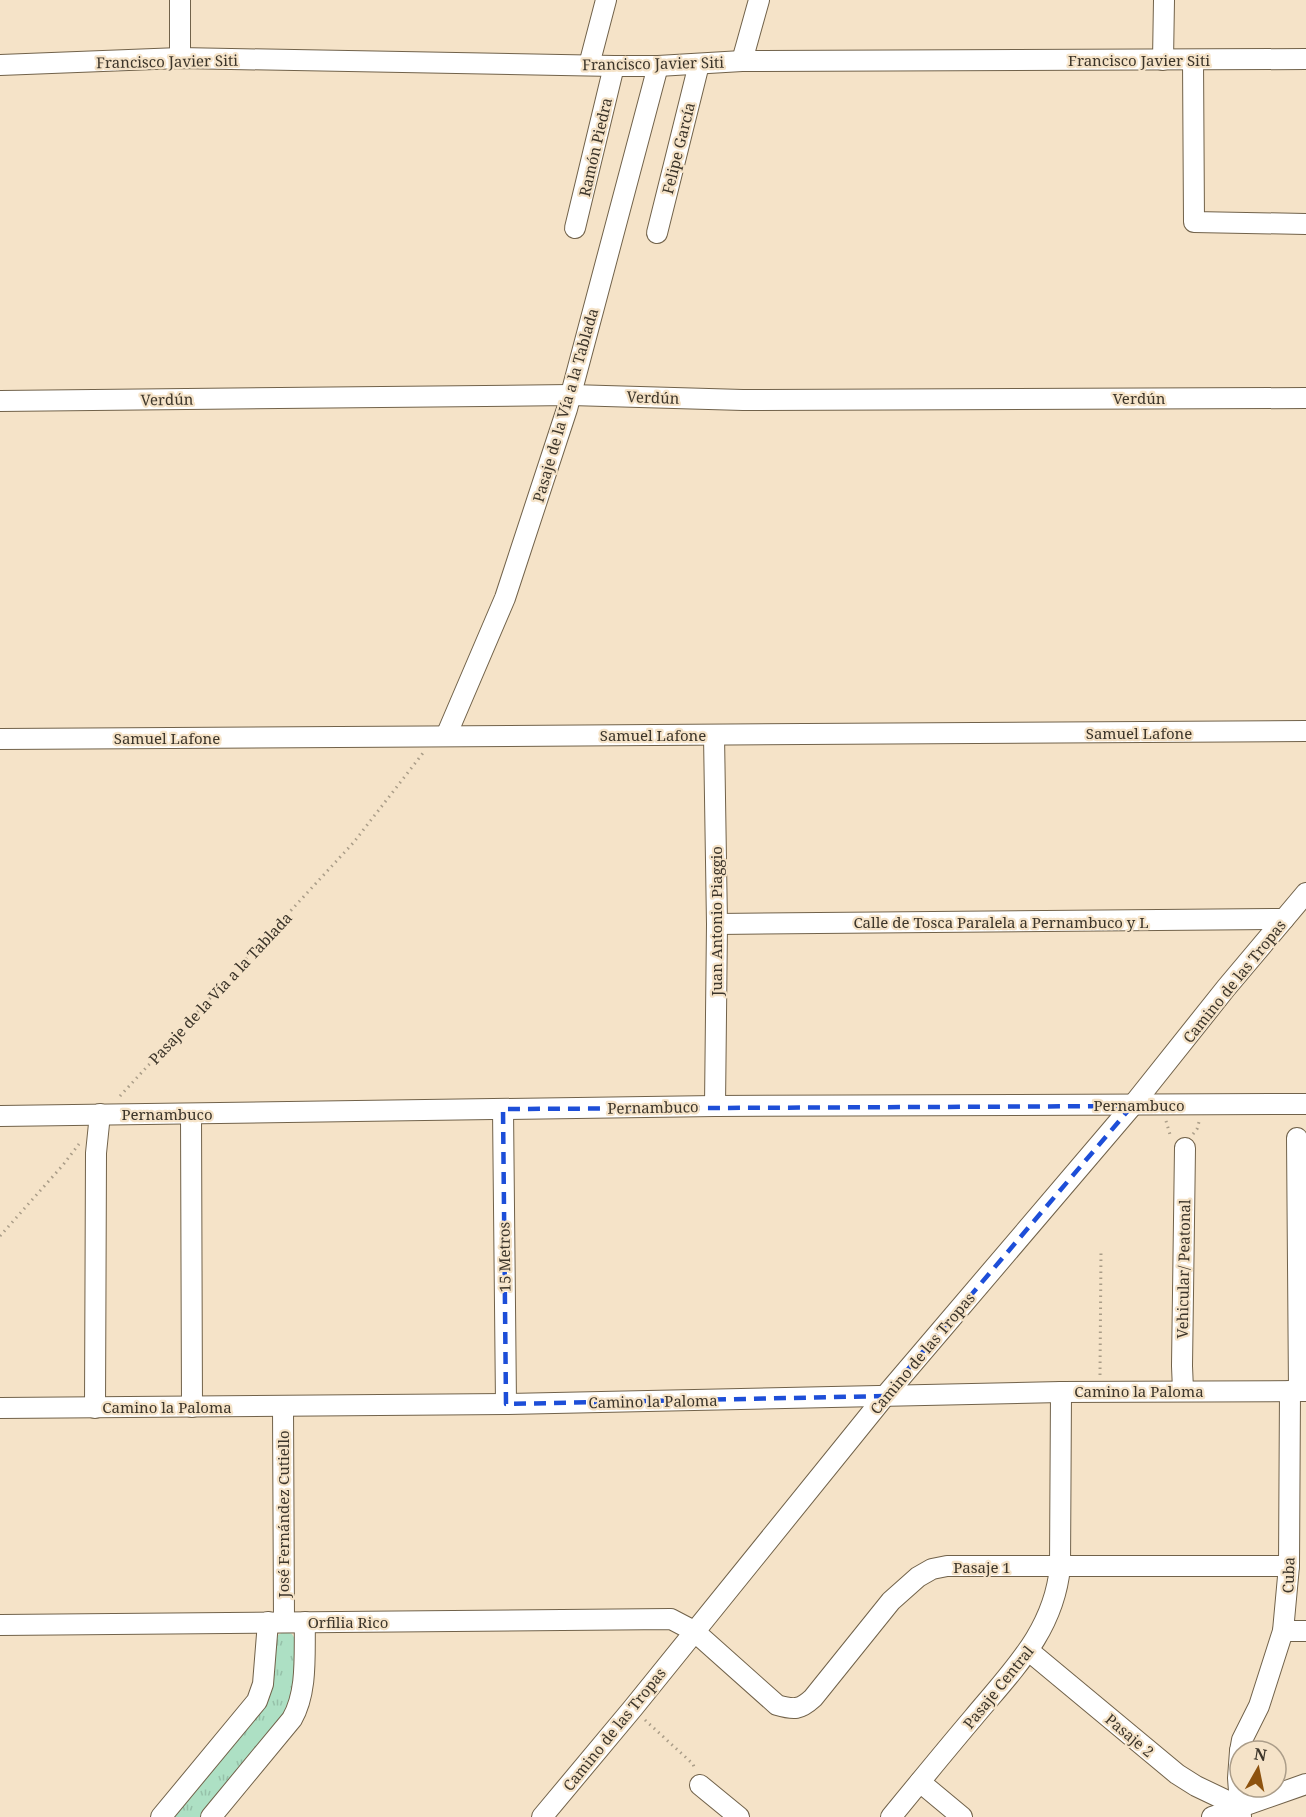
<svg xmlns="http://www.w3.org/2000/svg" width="1306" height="1817" viewBox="0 0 1306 1817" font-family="'Noto Serif',serif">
  <defs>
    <pattern id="grass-tufts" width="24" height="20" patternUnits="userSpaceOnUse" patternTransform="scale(1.5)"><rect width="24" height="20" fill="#ade0c4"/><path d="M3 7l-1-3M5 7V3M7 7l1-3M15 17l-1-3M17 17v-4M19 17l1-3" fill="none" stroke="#96c1a9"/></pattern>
  </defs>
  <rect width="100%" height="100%" fill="#f5e3c8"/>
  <path fill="url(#grass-tufts)" d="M285,1631L292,1634L297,1642L294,1695L282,1720L200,1817H174L227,1752L276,1639L278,1635Z"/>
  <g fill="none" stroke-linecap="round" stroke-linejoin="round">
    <defs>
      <g id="minor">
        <path d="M180,58V0"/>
        <path d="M1163,60L1164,0"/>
        <path d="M1193,60L1194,222L1306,224"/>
        <path d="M742,61L759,0"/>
        <path d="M0,65L180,58L614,66H658L742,61L1306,59"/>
        <path d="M589,65L606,0"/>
        <path d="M575,228L614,66"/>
        <path d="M657,233L699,64"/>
        <path d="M0,401L571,395L743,400L1306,398"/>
        <path d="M714,735L717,924L715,1106"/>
        <path d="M446,736L505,598L567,409L658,66"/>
        <path d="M0,739L1306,731"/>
        <path d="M717,924L1284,919"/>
        <path d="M503,1109L506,1404"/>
        <path d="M191,1114L192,1407"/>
        <path d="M0,1116L715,1106L1306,1104"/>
        <path d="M1297,1138L1299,1391"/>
        <path d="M1183,1390L1182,1366L1185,1148"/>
        <path d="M283,1407L284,1622"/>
        <path d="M0,1408L506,1404L1061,1392L1306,1391"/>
        <path d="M95,1408L96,1153L100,1114"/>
        <path d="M0,1625L671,1619L694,1631L777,1705C794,1710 800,1710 813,1698L891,1601L918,1577L932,1569L947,1566H1289"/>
        <path d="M1283,1631H1306"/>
        <path d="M1029,1651L1177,1774L1196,1786L1240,1807"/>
        <path d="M1240,1751L1242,1740L1259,1706L1283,1631L1289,1566L1290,1391"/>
        <path d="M1240,1751L1238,1778L1241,1817"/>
        <path d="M920,1782L962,1817"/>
        <path d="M700,1785L739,1817"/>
        <path d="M161,1817L257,1701L263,1684L268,1622"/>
        <path d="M211,1817L292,1719C308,1691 304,1653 305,1622"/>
        <path d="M542,1817L633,1708L885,1396L1132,1106L1226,988L1306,893"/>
        <path d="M891,1817C918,1784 945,1751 973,1718C1012,1671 1054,1631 1060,1567L1061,1392"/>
        <path d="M1212,1817L1306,1784"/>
      </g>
    </defs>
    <use href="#minor" stroke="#71624a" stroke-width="22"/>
    <g stroke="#aa9d88" stroke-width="3" stroke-dasharray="1.5 4.5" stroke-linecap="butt">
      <path d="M120,1096L354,842L423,753"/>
      <path d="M1166,1121L1171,1138"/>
      <path d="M1193,1134L1197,1129L1199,1122"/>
      <path d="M0,1236L63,1165L79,1144"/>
      <path d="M1100,1375L1101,1250"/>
      <path d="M645,1720L693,1764L695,1770"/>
    </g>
    <use href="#minor" stroke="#fff" stroke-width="20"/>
  </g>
  <path fill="none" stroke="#1d4ed8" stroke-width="4.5" stroke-dasharray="12 8" stroke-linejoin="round" d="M1132,1106L885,1396L506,1404L503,1109Z"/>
  <g text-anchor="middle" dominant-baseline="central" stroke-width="4.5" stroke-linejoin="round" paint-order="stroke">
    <g font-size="15" fill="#3c352a" stroke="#f5e3c8">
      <text x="1139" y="60">Francisco Javier Siti</text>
      <text transform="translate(167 61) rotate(-1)">Francisco Javier Siti</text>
      <text transform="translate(653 63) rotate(-1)">Francisco Javier Siti</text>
      <text transform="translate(595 147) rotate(-77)">Ramón Piedra</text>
      <text transform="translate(678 148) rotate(-76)">Felipe García</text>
      <text transform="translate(653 397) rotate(2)">Verdún</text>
      <text x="1139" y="398">Verdún</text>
      <text transform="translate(167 399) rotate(-1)">Verdún</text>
      <text transform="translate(565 405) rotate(-74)">Pasaje de la Vía a la Tablada</text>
      <text x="1139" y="733">Samuel Lafone</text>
      <text x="653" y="735">Samuel Lafone</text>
      <text x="167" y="738">Samuel Lafone</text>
      <text transform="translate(716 921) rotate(-90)">Juan Antonio Piaggio</text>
      <text x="1001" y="922">Calle de Tosca Paralela a Pernambuco y L</text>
      <text transform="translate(1234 981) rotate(-51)">Camino de las Tropas</text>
      <text transform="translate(220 988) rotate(-47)">Pasaje de la Vía a la Tablada</text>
      <text x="1139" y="1105">Pernambuco</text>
      <text transform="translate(653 1107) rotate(-1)">Pernambuco</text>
      <text x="167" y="1114">Pernambuco</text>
      <text transform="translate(504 1257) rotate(-91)">15 Metros</text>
      <text transform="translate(1183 1269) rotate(-89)">Vehicular/ Peatonal</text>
      <text transform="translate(922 1353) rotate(-50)">Camino de las Tropas</text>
      <text x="1139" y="1391">Camino la Paloma</text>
      <text transform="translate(653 1401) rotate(-1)">Camino la Paloma</text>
      <text x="167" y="1407">Camino la Paloma</text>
      <text transform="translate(283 1514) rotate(-90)">José Fernández Cutiello</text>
      <text x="982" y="1567">Pasaje 1</text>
      <text transform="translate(1288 1575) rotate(-88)">Cuba</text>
      <text x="348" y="1622">Orfilia Rico</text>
      <text transform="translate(998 1687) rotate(-51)">Pasaje Central</text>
      <text transform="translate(614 1729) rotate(-51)">Camino de las Tropas</text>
      <text transform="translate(1130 1735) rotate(40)">Pasaje 2</text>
    </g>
  </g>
  <g transform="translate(1258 1769) rotate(9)"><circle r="28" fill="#f5e3c8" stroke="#ab9d89" stroke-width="1.5"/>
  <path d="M0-4.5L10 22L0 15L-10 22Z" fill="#8d520e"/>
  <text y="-9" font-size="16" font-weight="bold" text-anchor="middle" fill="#3c352a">N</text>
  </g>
</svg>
